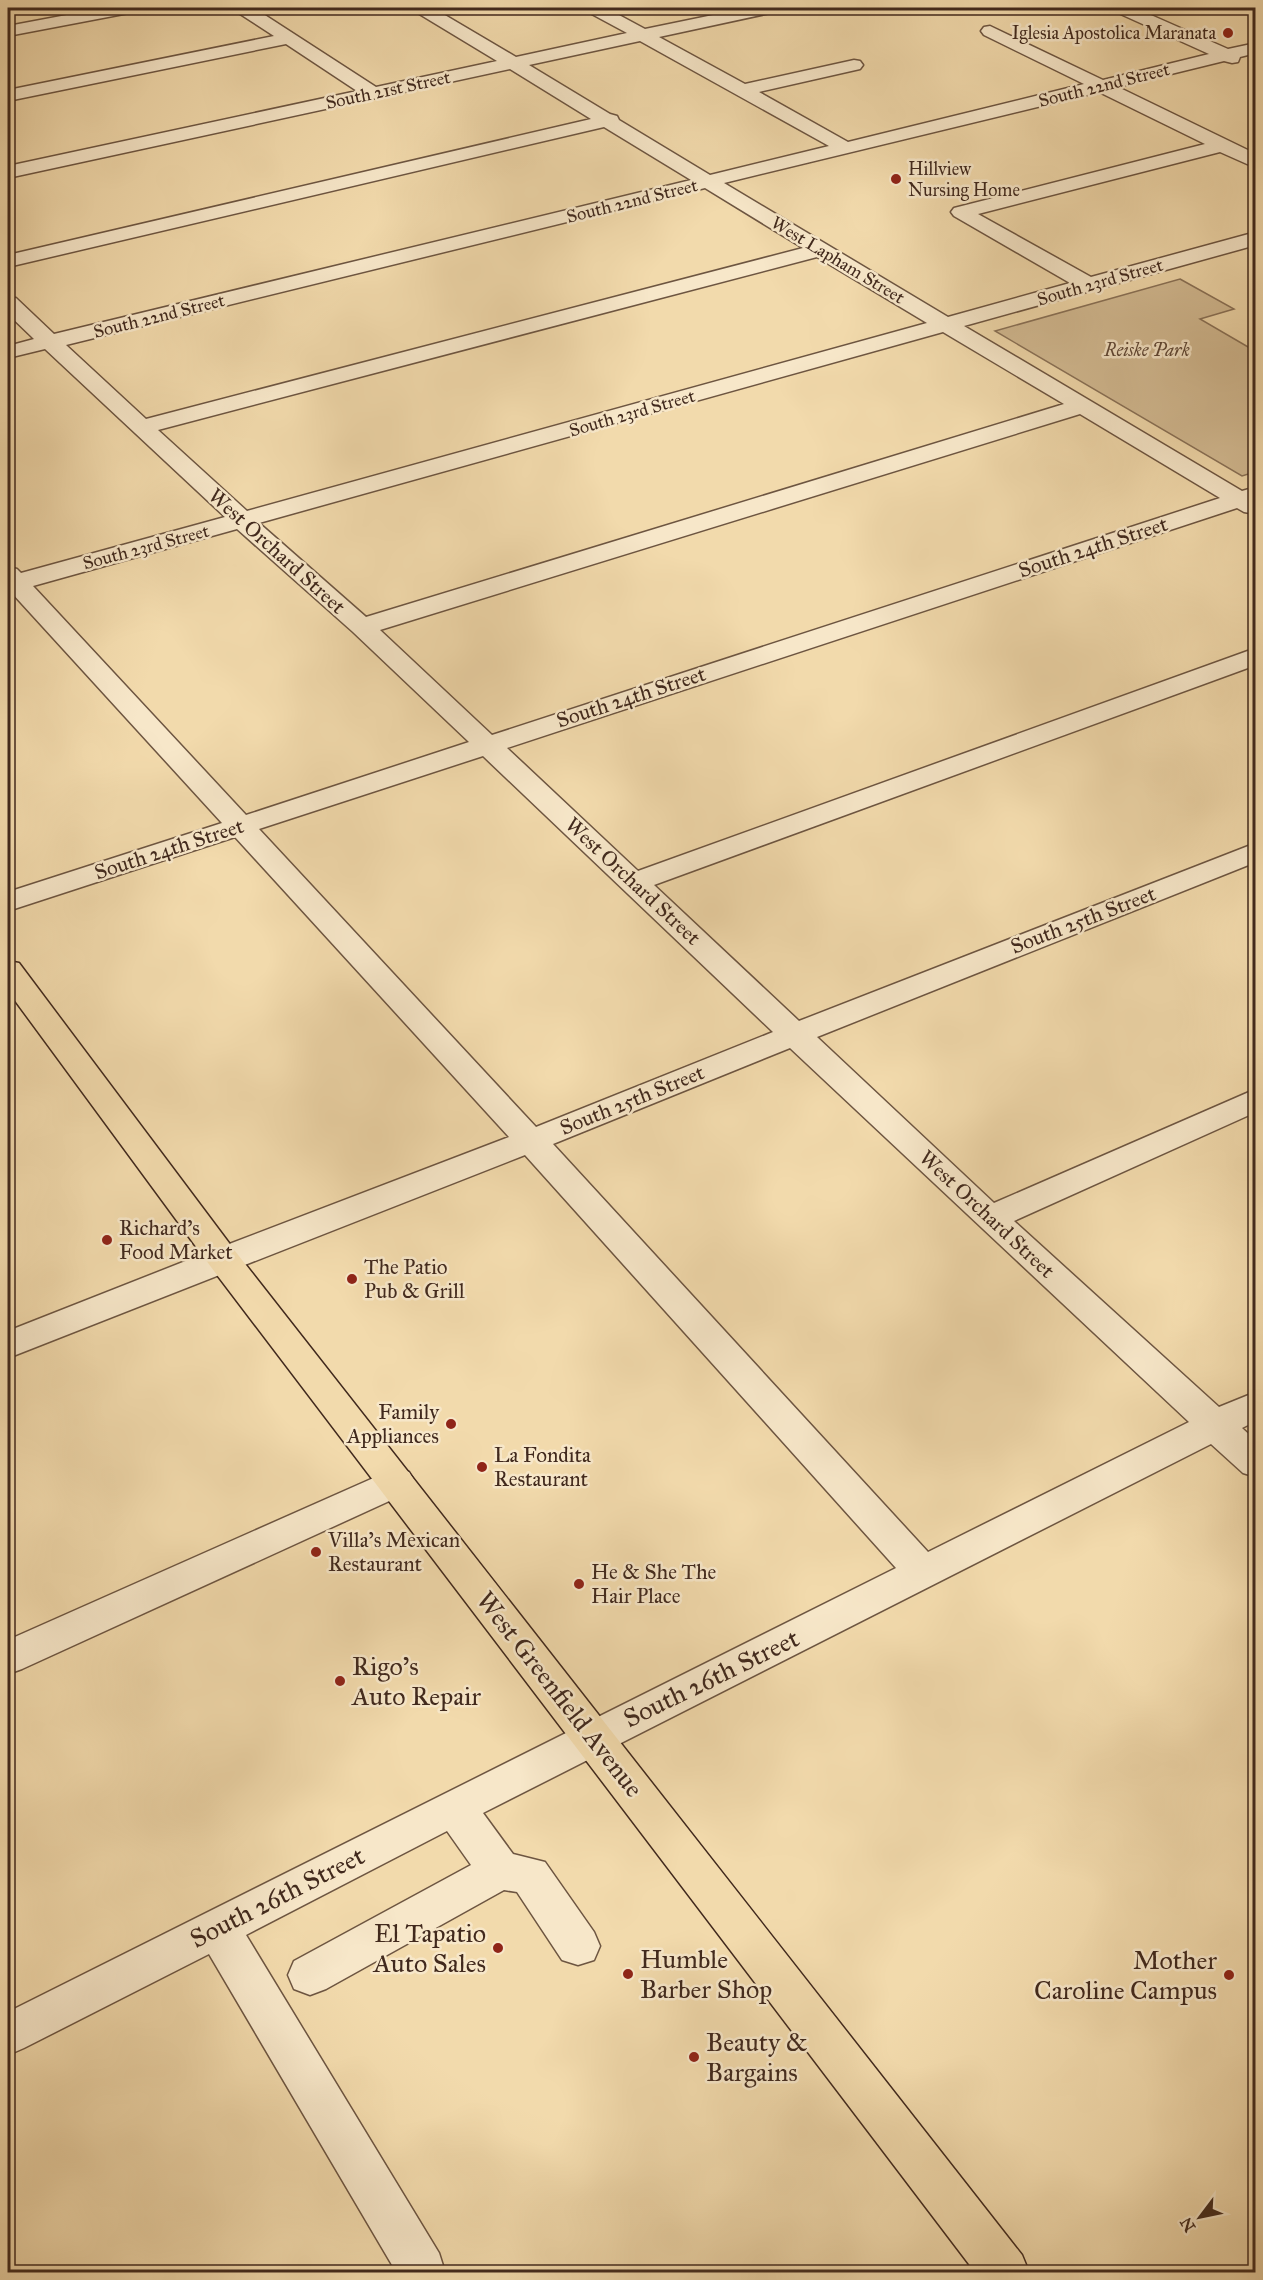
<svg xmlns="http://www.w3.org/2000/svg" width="1263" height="2280" viewBox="0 0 1263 2280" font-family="'IM FELL Great Primer',serif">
  <rect width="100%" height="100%" fill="#f2daac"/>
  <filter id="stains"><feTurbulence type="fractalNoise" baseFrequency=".00333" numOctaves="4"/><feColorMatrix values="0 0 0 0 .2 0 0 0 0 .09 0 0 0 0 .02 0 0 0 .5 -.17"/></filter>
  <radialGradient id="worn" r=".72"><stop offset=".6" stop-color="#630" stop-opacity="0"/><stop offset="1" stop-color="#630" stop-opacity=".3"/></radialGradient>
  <path fill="#d4bc94" stroke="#8a7258" stroke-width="1.5" d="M1180,279L1234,309L1200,319L1255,351V472L1242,476L995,331Z"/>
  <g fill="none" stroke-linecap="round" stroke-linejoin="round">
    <defs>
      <g id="minor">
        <path d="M104,8H138L135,12L129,13L8,36V26Z"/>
        <path d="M235,8H254L376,87L497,61L416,12L414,8H433L516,57L627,33L588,12L586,8H606L645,29L747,8H777L775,12L659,37L745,84L854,60L860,61L863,65L860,69L759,92L848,142L1084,84L984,35L981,31L984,27L990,26L1103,80L1209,54L1116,12L1114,8H1135L1228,49L1256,43V53L1240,57L1238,62L1232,63L1224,61L1118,87L1256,154V168L1220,152L978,214L1091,277L1256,232V245L964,326L1242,491L1256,487V514L1244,512L1237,508L507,748L638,871L1256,648V665L654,885L799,1021L1256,843V862L817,1037L994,1203L1256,1089V1112L1014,1221L1219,1407L1256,1392V1421L1242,1428L1256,1441V1477L1243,1473L1211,1444L483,1813L513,1854L545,1862L594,1932L600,1946L594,1960L578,1965L562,1960L517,1892L504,1890L326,1989L310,1995L294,1989L288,1975L294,1961L471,1865L447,1831L246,1935L439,2253L445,2272H394L395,2270L209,1954L24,2048L8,2055V2012L896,1568L525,1155L8,1358V1331L211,1251L509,1137L235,837L8,911V892L222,823L11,592H8V567L17,569L21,573L225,517L45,349L8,358V346L34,339L8,314V297L16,298L54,334L691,180L604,127L8,267V255L591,119L510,69L8,178V166L357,91L286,44L8,101V90L274,36L237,12ZM640,41L829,146L710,175L619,120L617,116L610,114L529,65ZM1099,92L1205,144L954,208L951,212L954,216L1070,283L948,317L724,183ZM705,188L803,248L146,419L66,345ZM817,257L927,323L247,511L158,430ZM943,332L1064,404L366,617L259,523ZM1080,414L1220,498L492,735L380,630ZM237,529L353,632L469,742L246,815L33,586ZM483,756L773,1032L536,1127L259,829ZM790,1048L1189,1422L928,1552L553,1144Z"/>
        <path d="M396,1468L409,1472L415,1482L409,1492L22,1669L8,1674V1640Z"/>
      </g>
      <path id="major" d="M8,961L19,963L235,1251L1022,2255L1029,2272H975L211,1267L8,991Z"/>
    </defs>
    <use href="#minor" stroke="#6d5541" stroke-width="3"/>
    <use href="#major" stroke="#41291d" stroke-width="3"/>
    <use href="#minor" fill="#f7e7c9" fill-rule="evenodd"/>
    <use href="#major" fill="#f2daac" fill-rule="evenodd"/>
  </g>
  <g fill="#8f2418" stroke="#f7e7c9" stroke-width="2">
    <circle cx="1228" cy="33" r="6"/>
    <circle cx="896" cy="179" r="6"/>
    <circle cx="107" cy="1240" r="6"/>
    <circle cx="352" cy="1279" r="6"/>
    <circle cx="451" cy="1424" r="6"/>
    <circle cx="482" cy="1467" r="6"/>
    <circle cx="316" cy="1552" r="6"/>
    <circle cx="579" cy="1584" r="6"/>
    <circle cx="340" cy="1681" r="6"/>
    <circle cx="498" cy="1948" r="6"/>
    <circle cx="628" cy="1974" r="6"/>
    <circle cx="1229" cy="1975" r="6"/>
    <circle cx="694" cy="2057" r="6"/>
  </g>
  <g text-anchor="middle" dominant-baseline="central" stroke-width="5" stroke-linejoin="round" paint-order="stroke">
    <g font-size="18" fill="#41291d" stroke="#f7e7c9" text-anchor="end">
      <text x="1216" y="33">Iglesia Apostolica Maranata</text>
      <text x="908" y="169" text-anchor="start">Hillview<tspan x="908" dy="21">Nursing Home</tspan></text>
    </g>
    <g font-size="18" fill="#41291d" stroke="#f7e7c9">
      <text transform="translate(1104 85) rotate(-14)">South 22nd Street</text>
      <text transform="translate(388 90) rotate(-12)">South 21st Street</text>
      <text transform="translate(632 201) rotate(-14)">South 22nd Street</text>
      <text transform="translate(838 260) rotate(31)">West Lapham Street</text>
      <text transform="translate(1100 282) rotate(-16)">South 23rd Street</text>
      <text transform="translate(159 316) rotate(-14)">South 22nd Street</text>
      <text transform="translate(632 413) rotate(-16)">South 23rd Street</text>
      <text transform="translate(146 547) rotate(-15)">South 23rd Street</text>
    </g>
    <g font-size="18" font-style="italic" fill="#5e4635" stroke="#f7e7c9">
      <text x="1147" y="350">Reiske Park</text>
    </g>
    <g font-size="21" fill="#41291d" stroke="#f7e7c9">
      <text transform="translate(1093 547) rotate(-18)">South 24th Street</text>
      <text transform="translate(277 551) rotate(42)">West Orchard Street</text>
      <text transform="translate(631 697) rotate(-18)">South 24th Street</text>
      <text transform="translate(169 849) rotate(-18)">South 24th Street</text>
      <text transform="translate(633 881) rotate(43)">West Orchard Street</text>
      <text transform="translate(1083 920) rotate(-21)">South 25th Street</text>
      <text transform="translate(632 1100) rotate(-22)">South 25th Street</text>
      <text transform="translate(987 1214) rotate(43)">West Orchard Street</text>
    </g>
    <g font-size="21" fill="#41291d" stroke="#f7e7c9" text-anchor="start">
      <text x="119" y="1228">Richard's<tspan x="119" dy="24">Food Market</tspan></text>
      <text x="364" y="1267">The Patio<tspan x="364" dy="24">Pub &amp; Grill</tspan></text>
      <text x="439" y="1412" text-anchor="end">Family<tspan x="439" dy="24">Appliances</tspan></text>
      <text x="494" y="1455">La Fondita<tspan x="494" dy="24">Restaurant</tspan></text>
      <text x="328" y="1540">Villa’s Mexican<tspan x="328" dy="24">Restaurant</tspan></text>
      <text x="591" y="1572">He &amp; She The<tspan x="591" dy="24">Hair Place</tspan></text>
    </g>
    <g font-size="26" fill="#41291d" stroke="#f7e7c9" text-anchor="start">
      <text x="352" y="1666">Rigo's<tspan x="352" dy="30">Auto Repair</tspan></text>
      <text x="486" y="1933" text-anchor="end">El Tapatio<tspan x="486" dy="30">Auto Sales</tspan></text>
      <text x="640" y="1959">Humble<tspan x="640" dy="30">Barber Shop</tspan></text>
      <text x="1217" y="1960" text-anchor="end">Mother<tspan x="1217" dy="30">Caroline Campus</tspan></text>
      <text x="706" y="2042">Beauty &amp;<tspan x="706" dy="30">Bargains</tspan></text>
    </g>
    <g font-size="26" fill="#41291d" stroke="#f7e7c9">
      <text transform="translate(711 1678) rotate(-26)">South 26th Street</text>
      <text transform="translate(560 1694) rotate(52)">West Greenfield Avenue</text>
      <text transform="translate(277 1897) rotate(-27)">South 26th Street</text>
    </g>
  </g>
  <rect width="1263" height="2280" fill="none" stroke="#f2daac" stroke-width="30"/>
  <rect x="9" y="9" width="1245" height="2262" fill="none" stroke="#41291d" stroke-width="3"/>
  <rect x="15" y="15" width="1233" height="2250" fill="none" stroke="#41291d" stroke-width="1.5"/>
  <g transform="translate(1200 2217) rotate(238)" stroke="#f7e7c9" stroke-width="4.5" paint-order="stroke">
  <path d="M0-4.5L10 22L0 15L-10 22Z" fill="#41291d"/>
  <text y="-9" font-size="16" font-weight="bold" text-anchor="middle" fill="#41291d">N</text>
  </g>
  <rect width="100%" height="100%" filter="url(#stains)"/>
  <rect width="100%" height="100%" fill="url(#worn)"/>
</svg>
